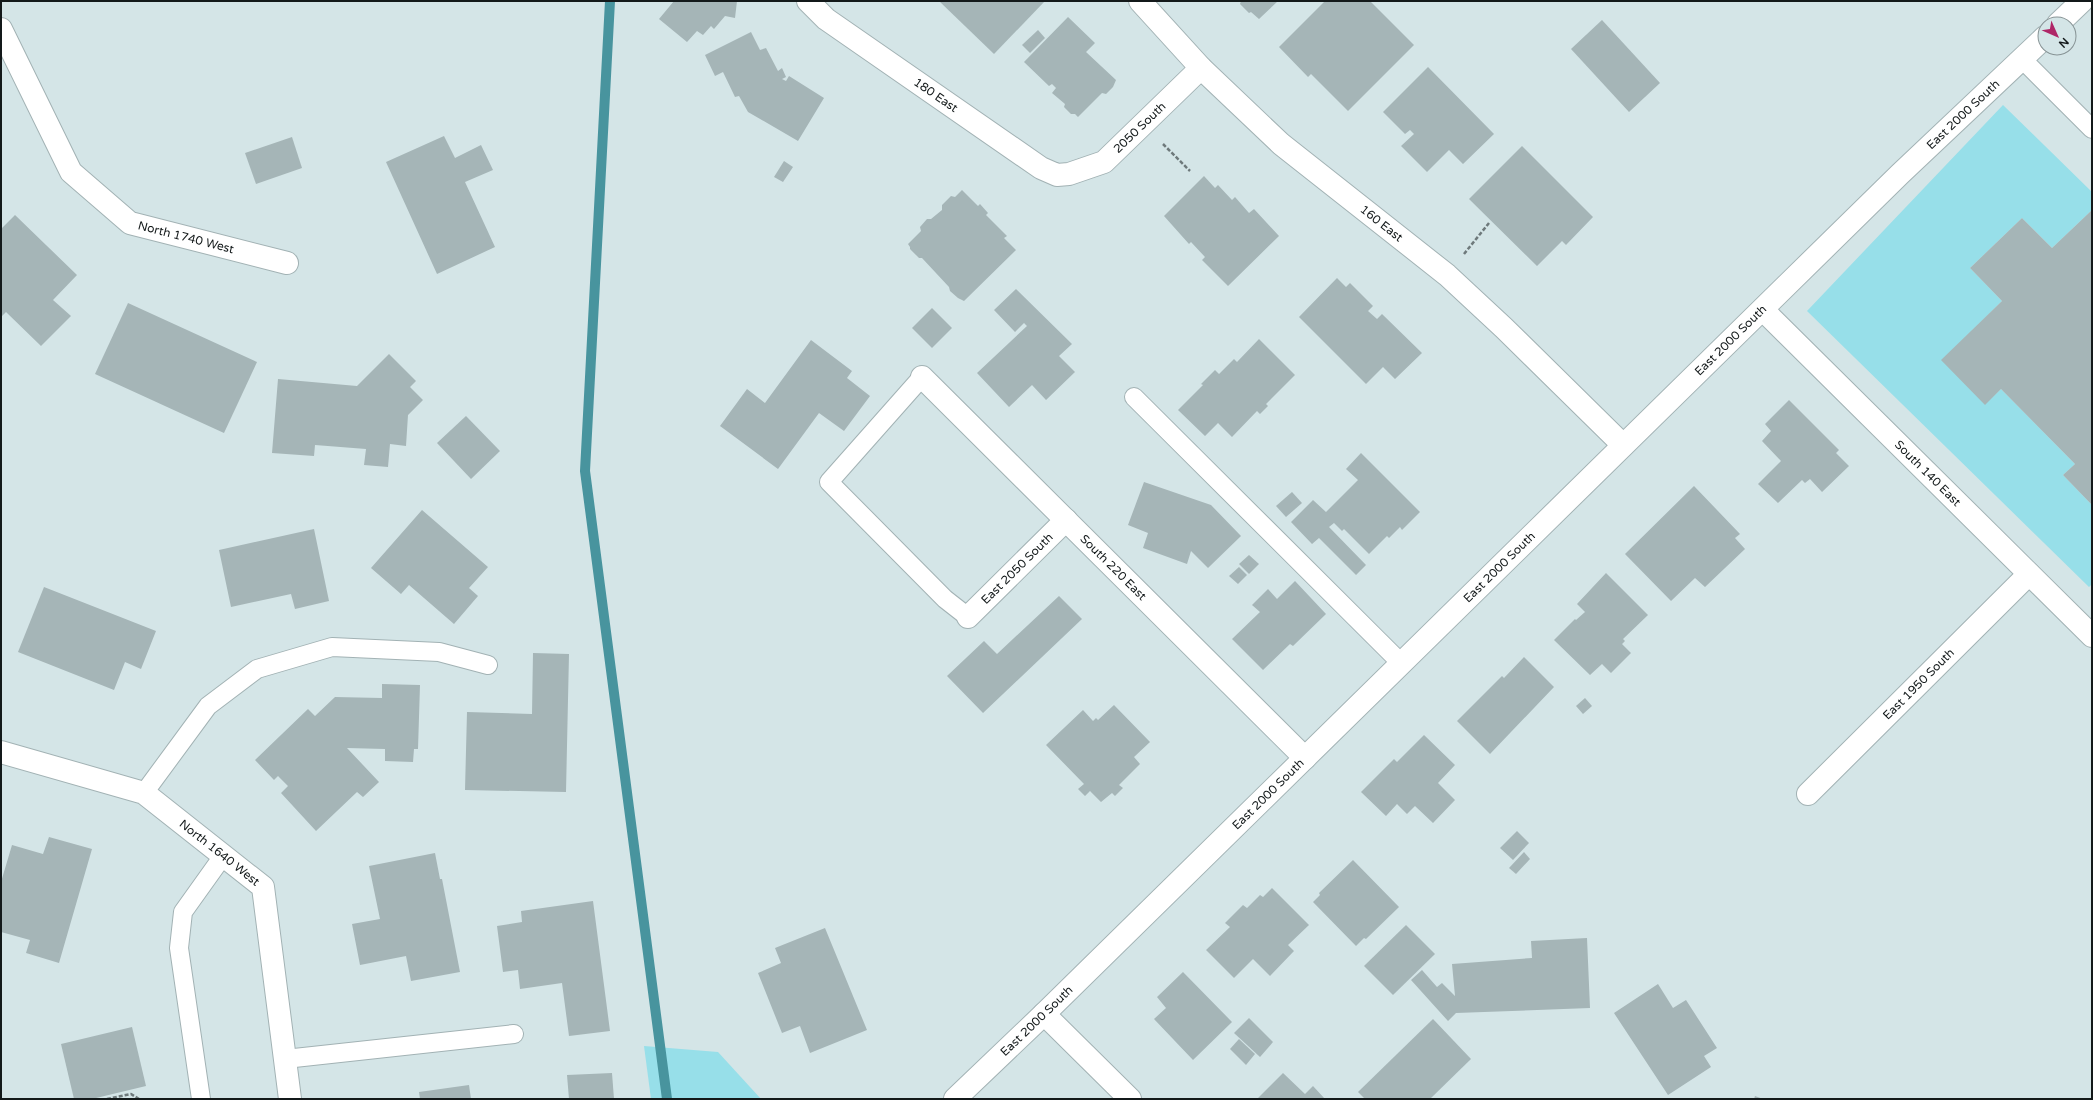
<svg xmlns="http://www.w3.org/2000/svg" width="2093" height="1100" viewBox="0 0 2093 1100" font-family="'Varela Round',sans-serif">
  <rect width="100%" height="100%" fill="#d4e5e7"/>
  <g fill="#97dfe9">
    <path d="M2003,105L2092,192V210L2052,248L2022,218L1970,268L2002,301L1942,360L1985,404L2001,389L2075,464L2063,475L2092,505V584L2089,587L1807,311Z"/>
    <path d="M644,1046L718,1052L761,1099H651Z"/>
  </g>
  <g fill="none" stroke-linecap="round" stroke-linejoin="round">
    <path stroke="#48949e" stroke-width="10" d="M610,1L585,471L667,1099"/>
  </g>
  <g fill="#a5b5b7">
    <path d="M674,1H737L735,18L725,16L714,29L711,26L703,35L697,31L687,42L659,19Z"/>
    <path d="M939,1H1045L994,54Z"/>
    <path d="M1241,1H1278L1259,19L1251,12L1249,13L1240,4Z"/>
    <path d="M1325,1H1370L1414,45L1348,111L1311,74L1308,77L1279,47Z"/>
    <path d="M1068,17L1095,43L1086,52L1116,80L1113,87L1106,94L1102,93L1078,117L1075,114H1071L1064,107L1065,104L1052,93L1056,88L1052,84L1049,86L1024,62Z"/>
    <path d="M1602,20L1660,83L1629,112L1571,49Z"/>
    <path d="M1038,30L1045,38L1030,53L1022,45Z"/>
    <path d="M751,32L760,50L766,48L778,71L782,68L786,77L782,79L786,81L789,76L824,98L798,141L748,112L739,96L735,97L723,72L715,76L705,55Z"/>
    <path d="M1428,67L1494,134L1463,164L1449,150L1427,172L1401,146L1414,134L1410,130L1405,134L1383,112Z"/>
    <path d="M444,136L455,158L481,145L493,170L465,182L495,247L437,274L386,162Z"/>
    <path d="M292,137L302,168L256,184L245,153Z"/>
    <path d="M1522,146L1593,217L1566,245L1562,241L1537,266L1469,199Z"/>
    <path d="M784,161L793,167L783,182L774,177Z"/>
    <path d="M1204,176L1215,188L1218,185L1232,200L1235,197L1249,213L1254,209L1279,236L1228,286L1202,260L1205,257L1191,242L1189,244L1164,216Z"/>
    <path d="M962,190L978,206L980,204L988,213L986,215L1007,236L1004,238L1016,250L964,301L958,298L950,291L949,287L922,258H919L910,249V247L908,244L921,231L920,227L927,219H931L942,210V205L951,196L955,197Z"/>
    <path d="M2092,210V505L2063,475L2075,464L2001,389L1985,405L1941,360L2002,301L1970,268L2022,218L2052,248Z"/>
    <path d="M15,215L77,275L53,300L71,316L41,346L6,312L1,317V229Z"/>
    <path d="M1337,278L1346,287L1350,283L1373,306L1368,311L1377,319L1382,314L1422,353L1395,379L1383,367L1366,384L1299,317Z"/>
    <path d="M1016,289L1072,344L1059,356L1075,372L1046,400L1032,385L1009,407L977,373L1027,326L1024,323L1015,332L994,310Z"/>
    <path d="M128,303L257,362L224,433L95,374Z"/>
    <path d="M932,308L952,328L932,348L912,328Z"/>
    <path d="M1259,339L1295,375L1266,404L1268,406L1260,414L1257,411L1232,437L1218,423L1205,436L1178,410L1203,385L1201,384L1215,370L1219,374L1234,359L1237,362Z"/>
    <path d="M811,340L852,371L847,378L870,396L844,431L819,413L778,469L720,426L747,389L765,403Z"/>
    <path d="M389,354L416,381L410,387L423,400L408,415L406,446L390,444L388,467L364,465L366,449L315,445L314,456L272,453L278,379L357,386Z"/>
    <path d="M1789,400L1839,450L1836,453L1849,466L1822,492L1810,479L1805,483L1802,480L1778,503L1758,484L1781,461L1762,441L1771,431L1765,424Z"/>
    <path d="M466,416L500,451L471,479L437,443Z"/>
    <path d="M1361,453L1420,512L1402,530L1400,527L1389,538L1387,536L1369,554L1344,529L1342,531L1334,523L1329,527L1366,565L1356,575L1319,538L1312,544L1291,522L1313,500L1326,512L1358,480L1346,469Z"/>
    <path d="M1144,482L1211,505L1241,536L1208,568L1191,551L1187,564L1143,548L1148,533L1128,525Z"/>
    <path d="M1694,486L1740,534L1735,538L1745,549L1705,587L1695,578L1671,601L1625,554Z"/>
    <path d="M1292,492L1302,503L1286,517L1276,506Z"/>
    <path d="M422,510L488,567L469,588L478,596L454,624L409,585L401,594L371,568Z"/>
    <path d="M314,529L329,601L295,609L291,594L231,607L219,550Z"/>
    <path d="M1249,555L1259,564L1249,574L1239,564Z"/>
    <path d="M1239,567L1247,575L1238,584L1229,576Z"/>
    <path d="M1606,573L1648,615L1623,639L1625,641L1622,644L1631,653L1611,673L1602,664L1590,675L1554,640L1575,619L1576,620L1585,612L1577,604Z"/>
    <path d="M1295,581L1326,614L1293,646L1290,644L1263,670L1232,639L1260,612L1252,605L1268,589L1277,599Z"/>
    <path d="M44,587L156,631L141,669L125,662L114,690L18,652Z"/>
    <path d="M1059,596L1082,619L983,713L947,676L984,641L997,654Z"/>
    <path d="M533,653L569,654L566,792L465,790L467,712L532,714Z"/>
    <path d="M1524,657L1554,687L1490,754L1457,721L1502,676L1504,678Z"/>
    <path d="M382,684L420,685L418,749H414L413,762L385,761V749L347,748L379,782L363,797L357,792L316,831L281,793L288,786L278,776L274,780L255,760L308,709L315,716L335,697L382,698Z"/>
    <path d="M1585,698L1592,706L1583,714L1576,706Z"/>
    <path d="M1114,705L1150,742L1134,757L1140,764L1119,785L1123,788L1115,796L1112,793L1101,802L1090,791L1085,796L1078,789L1084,784L1046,745L1083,710L1093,721L1096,718L1098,720Z"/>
    <path d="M1424,735L1455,765L1438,783L1455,800L1433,823L1415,806L1407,814L1397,804L1386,816L1361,792L1394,759L1397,762Z"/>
    <path d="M1517,831L1529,843L1513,860L1500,848Z"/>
    <path d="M49,837L92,849L59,963L26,953L30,940L1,932V882L12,845L43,854Z"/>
    <path d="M1524,852L1530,859L1516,874L1509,868Z"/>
    <path d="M435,853L440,879H442L460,972L411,981L406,956L360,965L352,924L380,919L369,866Z"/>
    <path d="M1353,860L1399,907L1366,939L1364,938L1356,946L1313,902L1320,895L1319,893Z"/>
    <path d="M1272,888L1309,925L1288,945L1294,951L1270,976L1253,959L1234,978L1206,950L1230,927L1225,923L1243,905L1247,908L1260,895L1263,897Z"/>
    <path d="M593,901L610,1031L569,1036L562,983L520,989L518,970L503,972L497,926L522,922L521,911Z"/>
    <path d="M1406,925L1435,954L1393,995L1364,966Z"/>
    <path d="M825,928L867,1030L810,1053L800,1026L782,1033L758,973L781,963L775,948Z"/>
    <path d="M1587,938L1590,1008L1456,1013L1448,1021L1411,980L1422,970L1437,987L1442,983L1455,996L1452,964L1532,958L1531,941Z"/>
    <path d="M1183,972L1232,1022L1193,1060L1154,1019L1166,1008L1157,997Z"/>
    <path d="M1658,984L1673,1008L1686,1000L1717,1048L1704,1056L1711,1067L1668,1095L1614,1013Z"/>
    <path d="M1249,1018L1273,1042L1260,1057L1234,1033Z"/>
    <path d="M1433,1019L1471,1059L1430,1099H1365L1358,1092Z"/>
    <path d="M132,1027L146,1086L92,1099H74L61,1044Z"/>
    <path d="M1239,1039L1255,1054L1246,1065L1230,1049Z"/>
    <path d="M612,1073L614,1099H569L567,1075Z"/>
    <path d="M1283,1073L1305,1094L1313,1086L1325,1099H1257Z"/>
    <path d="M469,1085L471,1099H420L419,1092Z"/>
    <path d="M1755,1096L1763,1099H1754Z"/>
  </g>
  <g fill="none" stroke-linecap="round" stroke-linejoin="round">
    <defs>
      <g id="service">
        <path d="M2022,59L2092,129"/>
        <path d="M922,377L829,482L945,599L968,617"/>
        <path d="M1134,397L1401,663"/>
        <path d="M144,793L208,706L257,669L332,647L439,652L488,665"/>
        <path d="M285,1059L514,1034"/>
        <path d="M201,1099L179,948L183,912L223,856"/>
      </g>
      <g id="minor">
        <path id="s1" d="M808,1L826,19L1041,168L1057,175L1069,174L1104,162L1201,68"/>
        <path id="s2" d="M1140,1L1201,68L1281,144L1447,275L1504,328L1623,445"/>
        <path id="s3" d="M1,29L71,172L130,223L287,263"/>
        <path id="s4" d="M1763,310L2092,636"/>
        <path id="s5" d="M922,377L1305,758"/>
        <path id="s6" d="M968,617L1066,520"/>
        <path id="s7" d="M1,752L144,793L263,887L290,1099"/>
        <path id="s8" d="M1808,794L2029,574"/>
        <path d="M1044,1014L1130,1099"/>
      </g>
      <g id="tertiary">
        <path d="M2058,24L2082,1"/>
        <path id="s9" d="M955,1099L1044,1014L1900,174L2045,37"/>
      </g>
    </defs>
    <use href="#service" stroke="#a2b2b4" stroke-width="20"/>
    <use href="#minor" stroke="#a2b2b4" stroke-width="24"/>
    <use href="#tertiary" stroke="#a2b2b4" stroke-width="24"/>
    <g stroke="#6e797b" stroke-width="2.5" stroke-dasharray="4 2" stroke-linecap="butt">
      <path d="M1163,144L1190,171"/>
      <path d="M1464,254L1489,223"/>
      <path d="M107,1099L131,1094L139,1099"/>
    </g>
    <use href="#service" stroke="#fff" stroke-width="18"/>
    <use href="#minor" stroke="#fff" stroke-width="22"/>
    <use href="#tertiary" stroke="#fff" stroke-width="22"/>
  </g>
  <g text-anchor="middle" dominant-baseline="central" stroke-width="4" stroke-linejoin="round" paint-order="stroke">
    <g font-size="12" fill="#13191a" stroke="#d4e5e7">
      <text stroke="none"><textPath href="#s1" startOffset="159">180 East</textPath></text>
      <text stroke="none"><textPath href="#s9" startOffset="1409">East 2000 South</textPath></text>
      <text stroke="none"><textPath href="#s1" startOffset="403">2050 South</textPath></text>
      <text stroke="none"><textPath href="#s2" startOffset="329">160 East</textPath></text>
      <text stroke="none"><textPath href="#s3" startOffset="295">North 1740 West</textPath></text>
      <text stroke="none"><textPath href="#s9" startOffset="1085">East 2000 South</textPath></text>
      <text stroke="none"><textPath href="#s4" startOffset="232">South 140 East</textPath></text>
      <text stroke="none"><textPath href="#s5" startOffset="270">South 220 East</textPath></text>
      <text stroke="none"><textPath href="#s9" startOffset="761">East 2000 South</textPath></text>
      <text stroke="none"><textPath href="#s6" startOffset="69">East 2050 South</textPath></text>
      <text stroke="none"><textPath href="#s8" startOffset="156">East 1950 South</textPath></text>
      <text stroke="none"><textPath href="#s9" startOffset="437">East 2000 South</textPath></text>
      <text stroke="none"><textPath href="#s7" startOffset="245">North 1640 West</textPath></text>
      <text stroke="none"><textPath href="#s9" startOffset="113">East 2000 South</textPath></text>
    </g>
  </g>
  <rect width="2093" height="1100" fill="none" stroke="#13191a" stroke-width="4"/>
  <g transform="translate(2057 36) rotate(135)"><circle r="19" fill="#d4e5e7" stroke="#879395"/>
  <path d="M0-3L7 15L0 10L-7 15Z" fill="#af2667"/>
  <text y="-6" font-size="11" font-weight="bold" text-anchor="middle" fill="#13191a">N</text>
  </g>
</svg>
